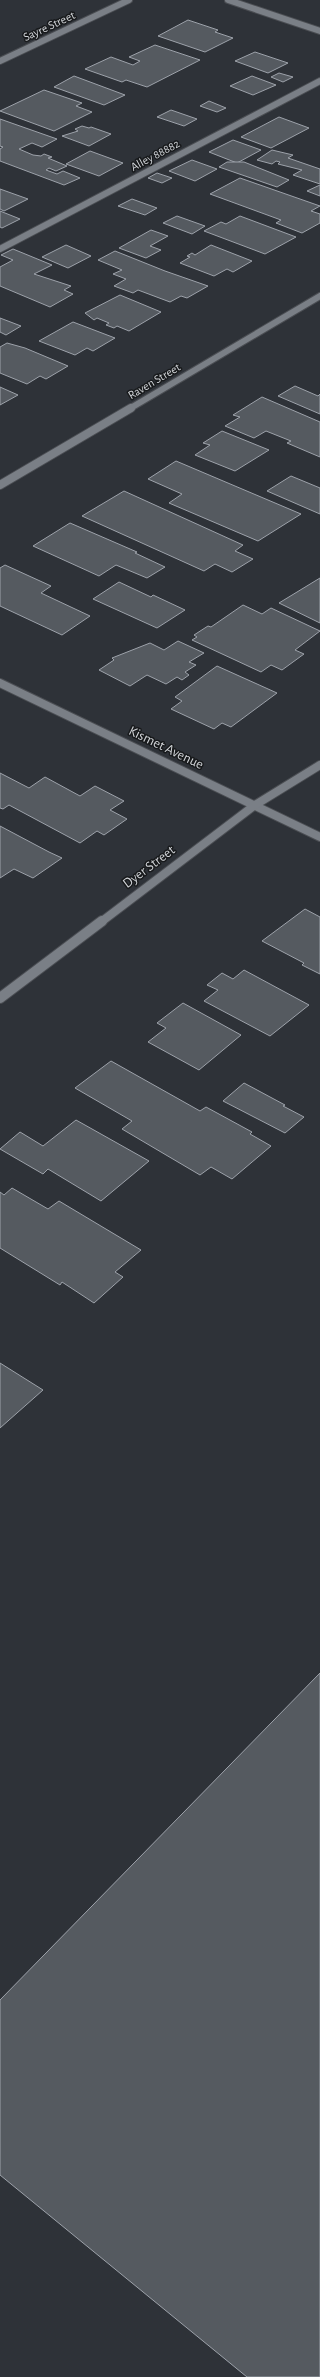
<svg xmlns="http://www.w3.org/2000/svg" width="320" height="2377" viewBox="0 0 320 2377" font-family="'Alegreya Sans',sans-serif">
  <rect width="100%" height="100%" fill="#2e3238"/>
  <g fill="#555a60" stroke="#9da2aa">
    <path d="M188,20L218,30L215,32L233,38L205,52L158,36Z"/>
    <path d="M155,45L200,60L147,87L126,80L122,82L85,69L111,57L133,65L140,61L129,57Z"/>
    <path d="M255,52L288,63L268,73L235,61Z"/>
    <path d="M279,73L293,77L283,82L271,77Z"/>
    <path d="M74,76L125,95L104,105L54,87Z"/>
    <path d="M252,76L276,85L253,95L230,86Z"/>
    <path d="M44,90L82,103L76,106L92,112L54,131L0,111Z"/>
    <path d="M209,101L226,108L217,112L200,106Z"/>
    <path d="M171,110L197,119L184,126L157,117Z"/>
    <path d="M279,117L309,128L271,148L241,137Z"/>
    <path d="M0,119L57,139L42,147L32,143L19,149L33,155L41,156L44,154L52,157L48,158L67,166L56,171L49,168L46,170L57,174L63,171L80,178L64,185L0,161V149L3,147L0,146Z"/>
    <path d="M82,126L89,128L91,127L111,134L89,146L62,136L78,131L75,129Z"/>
    <path d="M233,140L261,150L237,163L209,152Z"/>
    <path d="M272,150L293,155L288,158L320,169V184L293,175L302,170L278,164L280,162L276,161L272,164L257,160Z"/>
    <path d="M90,151L123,163L99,176L66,164Z"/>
    <path d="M192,160L217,169L195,181L169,171Z"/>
    <path d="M227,162H244L289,180L277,187L219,167Z"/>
    <path d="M157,173L172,178L162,183L148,178Z"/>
    <path d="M240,178L320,206L311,211L320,214V223L302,233L276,223L281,220L210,194Z"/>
    <path d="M320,185V196L307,191Z"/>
    <path d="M0,189L28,199L4,211L0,209Z"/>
    <path d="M132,199L157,208L145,215L118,206Z"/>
    <path d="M0,211L20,219L2,228L0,227Z"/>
    <path d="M177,216L205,226L192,234L163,223Z"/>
    <path d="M240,216L296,237L265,254L204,231L221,222L226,224Z"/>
    <path d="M151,230L168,236L150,246L161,250L146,258L119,248Z"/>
    <path d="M66,245L91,256L68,268L42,257Z"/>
    <path d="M211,245L252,261L233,272L227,269L214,276L180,263L190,257L187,256L192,253L195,255Z"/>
    <path d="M13,249L52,265L34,274L71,286L64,290L73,294L50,307L0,286V267L13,260L1,255Z"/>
    <path d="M115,251L165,271L208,286L187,298L181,296L170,302L138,290L133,293L114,286L126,279L113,274L122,270L98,260Z"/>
    <path d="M120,295L161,312L129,331L117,326L114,328L106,325L109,323L97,318L94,320L85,313Z"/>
    <path d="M0,318L21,326L6,335L0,332Z"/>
    <path d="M73,322L115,338L93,351L87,348L75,355L39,341Z"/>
    <path d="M7,343L25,348L68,366L46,379L40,376L27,384L0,373V347Z"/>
    <path d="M295,386L318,396L320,394V414L278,396Z"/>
    <path d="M0,387L18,395L0,405Z"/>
    <path d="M262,397L320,422V457L287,443L291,441L266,431L254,438L225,426L240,417L233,415Z"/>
    <path d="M222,431L269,450L235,471L195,455L210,445L203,443Z"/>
    <path d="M176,461L301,514L258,541L169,503L182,494L148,479Z"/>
    <path d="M291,476L320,488V514L267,491Z"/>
    <path d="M124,491L243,545L235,551L253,559L232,572L215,564L204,571L82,516Z"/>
    <path d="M70,523L137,552L135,553L165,567L147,578L116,565L99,576L33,546Z"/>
    <path d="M5,565L51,586L41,593L90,616L62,635L0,606V568Z"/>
    <path d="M320,578V623L279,603Z"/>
    <path d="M119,582L151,597L153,595L185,610L157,628L93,599Z"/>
    <path d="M243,605L262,614L271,608L320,631L295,650L304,654L282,670L271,665L261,672L192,640L197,637L194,635L208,626L211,627Z"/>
    <path d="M178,641L204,653L189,662L196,665L185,672L189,675L182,680L177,677L166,684L147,675L130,686L99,670L114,660L112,658L150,643L164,650Z"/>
    <path d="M217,666L277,693L231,727L222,723L214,729L171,709L182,701L175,697Z"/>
    <path d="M0,773L29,788L45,777L80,796L95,786L124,801L110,810L127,819L104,835L97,831L80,843L9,805L3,809L0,808Z"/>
    <path d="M0,826L49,852L62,858L33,878L14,869L0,878Z"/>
    <path d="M305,909L320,917V974L302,965L304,963L262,941Z"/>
    <path d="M244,970L309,1005L270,1036L204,1001L218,990L207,985L222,973L233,979Z"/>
    <path d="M183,1003L241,1035L199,1070L148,1042L166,1028L157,1023Z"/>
    <path d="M111,1061L200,1111L206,1107L252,1132L250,1134L271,1146L232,1179L211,1167L200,1175L122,1129L132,1121L75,1088Z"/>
    <path d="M244,1083L285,1105L283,1106L304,1117L285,1133L223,1101Z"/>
    <path d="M76,1120L149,1161L101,1201L48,1169L43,1174L0,1149L20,1132L43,1146Z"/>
    <path d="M12,1188L48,1209L59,1201L141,1250L115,1272L123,1277L94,1303L62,1282L60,1285L0,1248V1192L4,1195Z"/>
    <path d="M0,1363L43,1390L0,1428Z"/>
    <path d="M320,1673V2377H247L0,2175V2000Z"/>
  </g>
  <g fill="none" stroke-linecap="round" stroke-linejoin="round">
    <defs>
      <g id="minor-far2">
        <path d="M228,0L320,31"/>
        <path d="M0,61L129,0"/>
        <path d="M0,249L320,81"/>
        <path d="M129,409L320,296"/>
      </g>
      <g id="minor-far1">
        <path d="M0,485L131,408"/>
        <path d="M0,683L320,837"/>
        <path d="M101,922L255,805L320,765"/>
      </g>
      <path id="minor" d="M0,998L102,921"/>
    </defs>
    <use href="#minor-far2" stroke="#4b4e53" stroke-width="8"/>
    <use href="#minor-far1" stroke="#4b4e53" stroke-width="10"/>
    <use href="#minor" stroke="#4b4e53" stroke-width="12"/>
    <use href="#minor-far2" stroke="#7a7f86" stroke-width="6"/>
    <use href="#minor-far1" stroke="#7a7f86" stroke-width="8"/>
    <use href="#minor" stroke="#7a7f86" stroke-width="10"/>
  </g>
  <g text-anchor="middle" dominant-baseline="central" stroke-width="3" stroke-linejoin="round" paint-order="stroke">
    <g font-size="12" fill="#d2d5d9" stroke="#181a1c">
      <text transform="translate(49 26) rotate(-25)">Sayre Street</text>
      <text transform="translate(155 155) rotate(-28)">Alley 88882</text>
      <text transform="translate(154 381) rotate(-31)">Raven Street</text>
    </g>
    <g font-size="14" fill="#d2d5d9" stroke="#181a1c">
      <text transform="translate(166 748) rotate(26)">Kismet Avenue</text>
      <text transform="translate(149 867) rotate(-37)">Dyer Street</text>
    </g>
  </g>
</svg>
